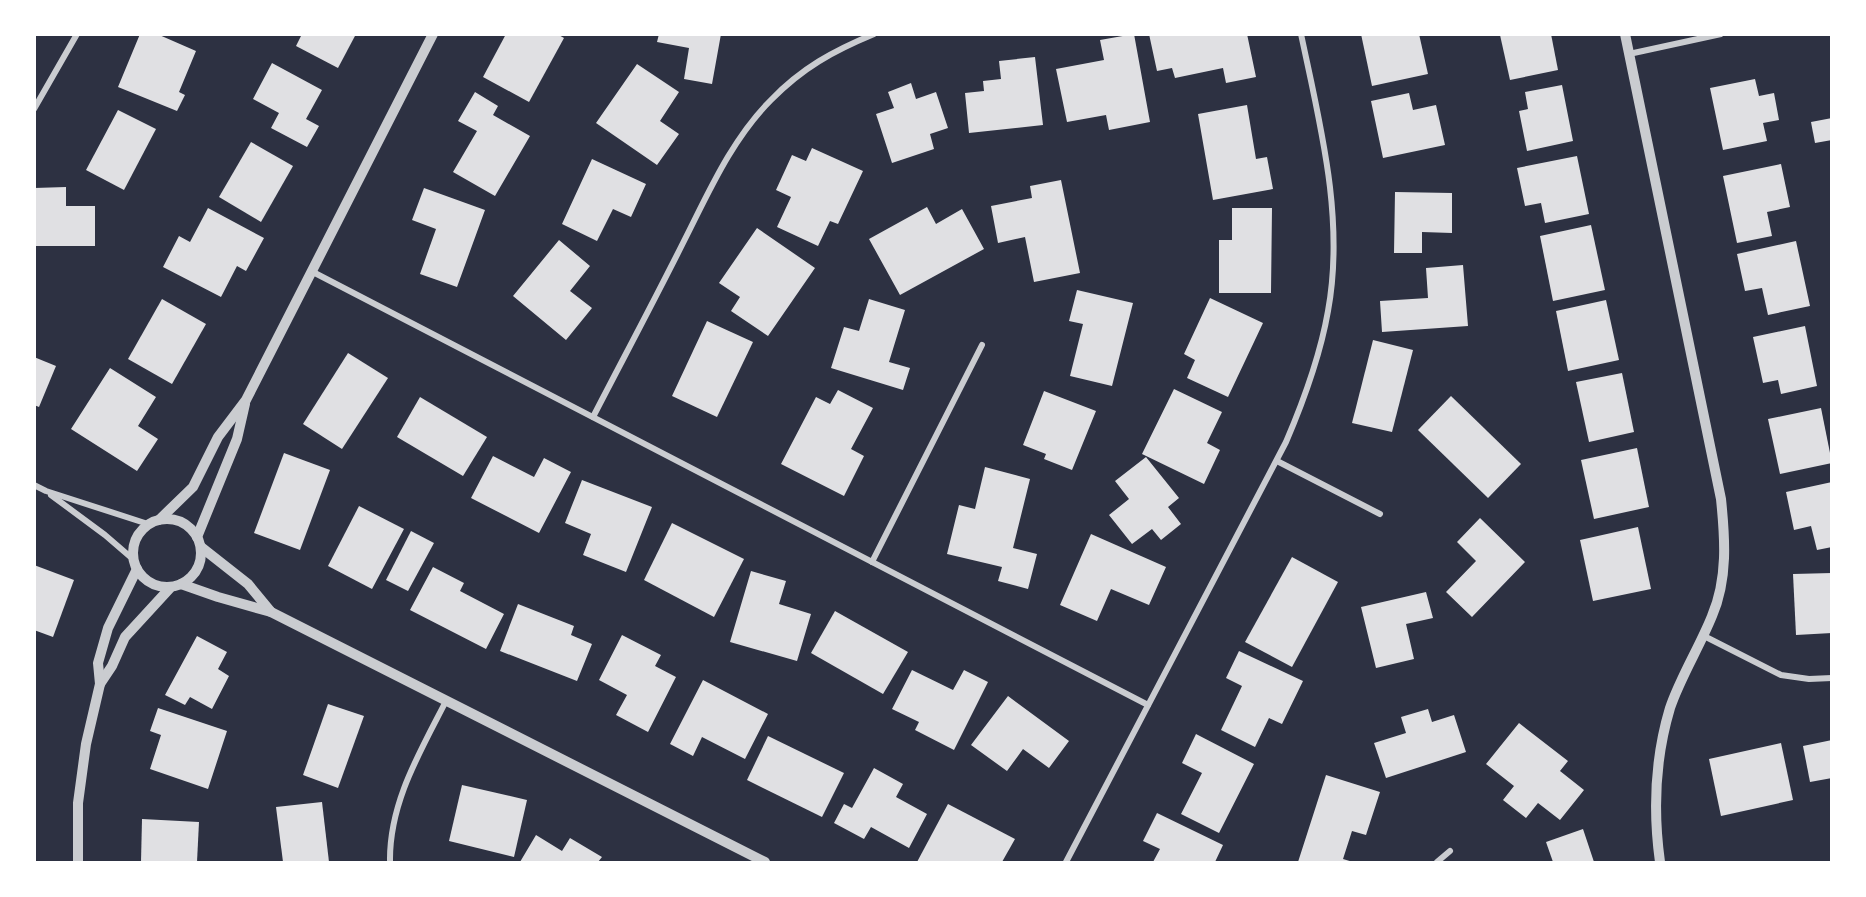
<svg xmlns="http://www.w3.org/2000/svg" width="1866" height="897" viewBox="0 0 1866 897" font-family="Quicksand,sans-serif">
  <rect width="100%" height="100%" fill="#2d3142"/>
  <g fill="#e0e0e3">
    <path d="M140,34H157L196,51L179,92L185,95L177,111L118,87Z"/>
    <path d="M302,34H356L338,68L296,46Z"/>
    <path d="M506,34H557L564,38L529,102L483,77Z"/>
    <path d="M659,34H721L712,84L684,79L689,48L657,42Z"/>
    <path d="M1134,34L1150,122L1109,130L1106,115L1067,122L1056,69L1104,60L1100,40Z"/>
    <path d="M1149,34H1247L1256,77L1226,83L1223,68L1175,78L1172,68L1157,71Z"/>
    <path d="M1361,34H1419L1428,74L1372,86Z"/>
    <path d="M1502,34H1551L1558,70L1510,80L1500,35Z"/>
    <path d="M1035,57L1043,125L969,133L965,93L984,91L983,81L1001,79L999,61Z"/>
    <path d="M272,63L322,90L306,119L319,126L307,147L271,128L279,113L253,99Z"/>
    <path d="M637,64L679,92L660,121L679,134L657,165L596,123Z"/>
    <path d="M1755,79L1759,96L1774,93L1779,120L1763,123L1767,141L1723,150L1710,88Z"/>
    <path d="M911,83L916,99L936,92L948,128L930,134L934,149L892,163L876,114L894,108L888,92Z"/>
    <path d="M1562,85L1573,141L1527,151L1519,111L1528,109L1525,92Z"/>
    <path d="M475,92L498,106L493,115L530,136L495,196L453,172L477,131L458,121Z"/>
    <path d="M1409,93L1413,110L1436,105L1445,145L1383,158L1371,101Z"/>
    <path d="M1247,105L1256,159L1267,157L1273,189L1213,200L1198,114Z"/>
    <path d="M118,110L156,129L124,190L86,170Z"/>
    <path d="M1832,118V140L1815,143L1811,122Z"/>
    <path d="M251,142L293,166L261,222L219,197Z"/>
    <path d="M812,148L863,171L838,224L830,221L818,246L777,227L791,197L776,190L792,155L806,161Z"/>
    <path d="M1577,156L1589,214L1545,223L1541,203L1525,206L1517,168Z"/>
    <path d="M592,159L646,184L631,217L613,209L597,241L562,224Z"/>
    <path d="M1781,164L1790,207L1767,212L1772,236L1737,243L1723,176Z"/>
    <path d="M1061,180L1080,273L1034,282L1025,237L998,243L991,206L1032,198L1030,186Z"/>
    <path d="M66,187V206H95V246H34V188Z"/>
    <path d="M424,188L485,210L457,287L420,274L436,229L412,220Z"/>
    <path d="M1395,192L1452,193V233L1422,232V253H1394Z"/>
    <path d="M927,207L936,224L962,209L984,249L900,295L869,239Z"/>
    <path d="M208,208L264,238L246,271L237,266L221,297L163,267L179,236L190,242Z"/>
    <path d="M1232,208H1272L1271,293H1219V240H1232Z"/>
    <path d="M1591,225L1605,290L1553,301L1540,236Z"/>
    <path d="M757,228L815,268L768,336L731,311L740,297L719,283Z"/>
    <path d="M559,240L590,266L570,291L592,308L566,340L513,296Z"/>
    <path d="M1796,241L1810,306L1768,315L1762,288L1745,291L1737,254Z"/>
    <path d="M1463,265L1468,326L1382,332L1380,301L1428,298L1426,268Z"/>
    <path d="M1077,290L1133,303L1112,386L1070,376L1083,324L1069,321Z"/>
    <path d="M1210,298L1263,323L1228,397L1187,378L1195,360L1184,354Z"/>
    <path d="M162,299L206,324L172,384L128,359Z"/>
    <path d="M869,299L905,310L889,362L910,368L903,390L831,368L844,327L859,331Z"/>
    <path d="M1606,300L1619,360L1568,371L1556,311Z"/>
    <path d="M707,321L753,342L717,417L672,396Z"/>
    <path d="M1805,326L1817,386L1781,394L1778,380L1763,383L1753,337Z"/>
    <path d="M1373,340L1413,350L1392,432L1352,423Z"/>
    <path d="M348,353L388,378L342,449L303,424Z"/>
    <path d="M34,357L56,366L39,407L34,405Z"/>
    <path d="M110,368L156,397L138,426L158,439L137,471L71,429Z"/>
    <path d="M1622,373L1634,432L1589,442L1576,382Z"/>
    <path d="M1174,389L1222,412L1207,443L1220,450L1204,484L1142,454Z"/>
    <path d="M838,390L873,408L851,449L864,456L844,496L781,464L816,397L830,404Z"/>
    <path d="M1044,391L1096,411L1072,470L1044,459L1046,454L1023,445Z"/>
    <path d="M1451,396L1521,464L1488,498L1418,430Z"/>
    <path d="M420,397L487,437L463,476L397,437Z"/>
    <path d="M1821,408L1832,463L1780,474L1768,419Z"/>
    <path d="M1637,448L1649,507L1594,519L1581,460Z"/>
    <path d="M284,453L330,470L300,550L254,533Z"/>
    <path d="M493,456L534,477L544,458L571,472L539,533L471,498Z"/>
    <path d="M1146,457L1179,498L1168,507L1181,524L1161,540L1152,529L1132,544L1109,515L1129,499L1115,481Z"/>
    <path d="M985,467L1030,479L1013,548L1037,554L1028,589L998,581L1002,567L947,554L959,505L975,509Z"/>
    <path d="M582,480L652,507L626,572L583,555L591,534L565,523Z"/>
    <path d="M1832,482V547L1817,550L1811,526L1794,530L1786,492Z"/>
    <path d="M359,506L404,529L372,589L328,566Z"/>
    <path d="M1480,518L1525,562L1472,617L1446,592L1476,561L1457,542Z"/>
    <path d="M672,523L744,559L714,617L644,580Z"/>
    <path d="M1638,527L1651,589L1593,601L1580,540Z"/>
    <path d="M411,531L434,543L408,591L386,580Z"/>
    <path d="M1091,534L1166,567L1149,605L1111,589L1097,621L1060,605Z"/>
    <path d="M1292,557L1338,582L1292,667L1245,642Z"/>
    <path d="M34,565L74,580L53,637L34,630Z"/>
    <path d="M433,567L464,583L460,591L504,614L486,649L410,610Z"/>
    <path d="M751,571L786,581L779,604L811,614L797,661L730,642Z"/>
    <path d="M1832,573V633L1796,635L1793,574Z"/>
    <path d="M1426,592L1433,618L1406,624L1414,659L1376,668L1361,607Z"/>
    <path d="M518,604L574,626L571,635L592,644L577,681L500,651Z"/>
    <path d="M835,611L908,652L883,694L811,653Z"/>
    <path d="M622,635L661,655L655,666L676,677L648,732L616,715L627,695L599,680Z"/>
    <path d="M197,636L227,652L218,669L229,676L212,709L190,697L185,705L165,695Z"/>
    <path d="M1239,651L1303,681L1282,724L1269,718L1255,747L1221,730L1242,686L1226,678Z"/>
    <path d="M912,670L953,690L964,670L988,682L954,750L915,730L919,722L892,709Z"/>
    <path d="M703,680L768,714L745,759L702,737L693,756L670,744Z"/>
    <path d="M1008,696L1069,741L1049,768L1023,749L1007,771L971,745Z"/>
    <path d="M328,704L364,716L338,788L303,775Z"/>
    <path d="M158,708L227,731L208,789L150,769L161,735L150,731Z"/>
    <path d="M1428,709L1432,722L1454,715L1466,752L1386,778L1374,743L1406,733L1401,717Z"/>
    <path d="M1519,723L1568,761L1560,771L1584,790L1560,820L1538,803L1526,818L1503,800L1514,786L1486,764Z"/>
    <path d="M1196,734L1254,764L1219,833L1181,814L1202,773L1182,763Z"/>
    <path d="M768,736L844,773L822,817L747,780Z"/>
    <path d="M1832,740V778L1810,782L1803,746Z"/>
    <path d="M1781,743L1793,800L1721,816L1709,759Z"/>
    <path d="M874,768L903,784L896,797L927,814L909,848L871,827L864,839L834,823L844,804L852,808Z"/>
    <path d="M1326,775L1380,792L1366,835L1352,831L1343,859L1353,862H1298Z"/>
    <path d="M462,785L527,800L514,857L449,841Z"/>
    <path d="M322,802L329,862H283L276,807Z"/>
    <path d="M948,804L1015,839L1002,862H917Z"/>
    <path d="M1157,813L1223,845L1215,862H1153L1160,849L1143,841Z"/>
    <path d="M142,819L199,822L197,862H141Z"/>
    <path d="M1583,829L1594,862H1553L1546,842Z"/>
    <path d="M536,835L562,851L570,838L602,857L598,862H520Z"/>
  </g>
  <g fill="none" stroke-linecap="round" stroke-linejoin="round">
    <g stroke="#caccd0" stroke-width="6">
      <path d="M1629,54L1721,34"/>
      <path d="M34,109L77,34"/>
      <path d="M311,271L1148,705"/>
      <path d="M593,417C623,359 654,301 683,243C708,194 731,140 771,100C802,68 833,51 874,34"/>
      <path d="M1277,461L1380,514"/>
      <path d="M34,485L46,491L148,524"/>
      <path d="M51,495L105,535L134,560"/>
      <path d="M872,562L982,345"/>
      <path d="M1704,636L1781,675L1809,679L1832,678"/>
      <path d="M390,862C389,803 420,752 446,701"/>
      <path d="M1066,862L1286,442C1304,400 1320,357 1328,311C1345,219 1320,124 1301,34"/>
      <path d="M1437,862L1450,851"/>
    </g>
    <g stroke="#caccd0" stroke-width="10">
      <path d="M1625,34L1721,499C1725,538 1728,579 1712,616C1700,646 1680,678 1670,708C1655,758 1653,811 1660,862"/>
      <circle cx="167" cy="553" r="34"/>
      <path d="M159,520L193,487L218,437L246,400L433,34"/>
      <path d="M197,537L237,439L245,404"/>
      <path d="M201,547L248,584L271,612"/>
      <path d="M181,584L218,597L271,612L765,862"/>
      <path d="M100,684L112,666L125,637L170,588"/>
      <path d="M78,862V803L86,744L100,684L98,663L108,628L137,569"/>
    </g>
  </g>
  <rect width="1866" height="897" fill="none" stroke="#ffffff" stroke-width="72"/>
</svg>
